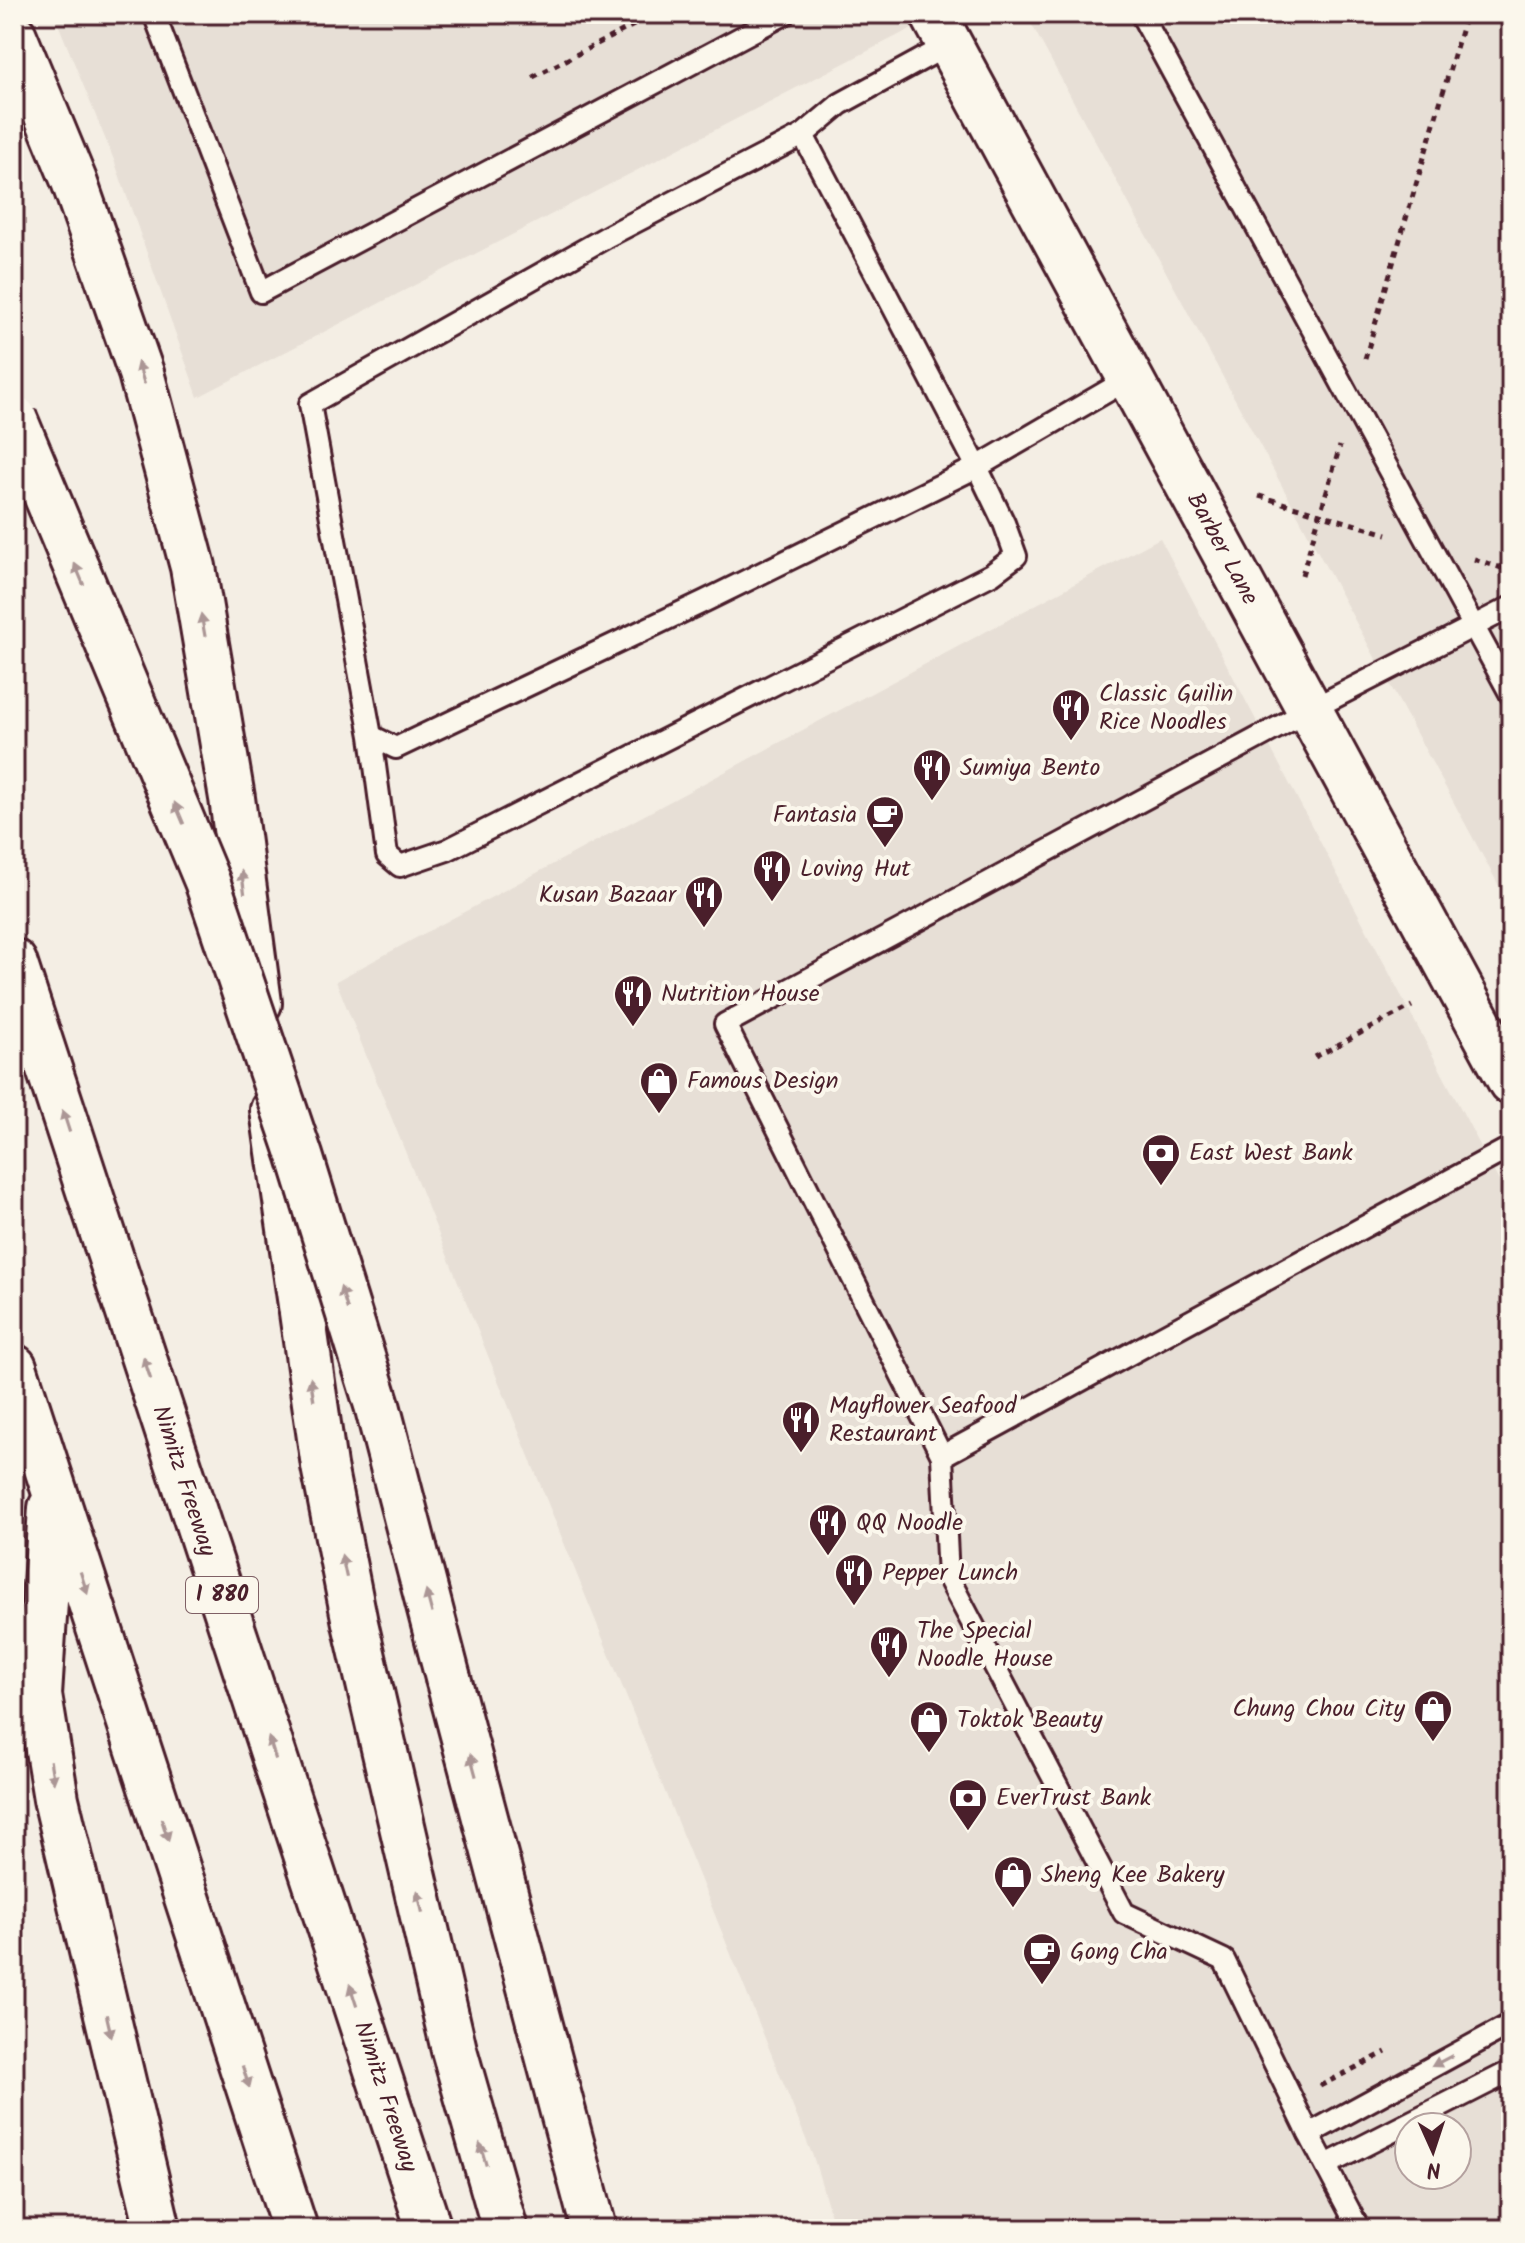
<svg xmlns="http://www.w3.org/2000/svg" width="1525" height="2243" viewBox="0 0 1525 2243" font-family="Kalam,sans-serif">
  <rect width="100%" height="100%" fill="#f4eee4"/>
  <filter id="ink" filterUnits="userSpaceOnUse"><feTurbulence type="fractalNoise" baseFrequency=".0125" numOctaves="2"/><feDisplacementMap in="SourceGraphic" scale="16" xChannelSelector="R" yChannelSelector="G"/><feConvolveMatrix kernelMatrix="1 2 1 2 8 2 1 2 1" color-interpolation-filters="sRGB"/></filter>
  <g filter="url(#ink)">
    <g fill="#e7dfd6" fill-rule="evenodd">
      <path d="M54,14H917L922,23L198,397L114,160Z"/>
      <path d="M1026,14H1511V908Z"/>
      <path d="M1160,538L1511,1204V2229H835L814,2159L336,981ZM1409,2127H1457V2175H1409Z"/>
    </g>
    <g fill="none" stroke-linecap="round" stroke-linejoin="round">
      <defs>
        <g id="lane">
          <path d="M154,14L261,292L785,14"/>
          <path d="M1141,14L1511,695"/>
          <path d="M803,135L840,104L950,44"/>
          <path d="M371,736L387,855L400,866L447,850L992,574L1016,556L1004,523L977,467L803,135L610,235L310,404L371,736L396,748L705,601L977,467L1130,378"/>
          <path d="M942,1456L1511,1147"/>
          <path d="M1309,2134L1511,2024"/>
          <path d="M1326,2165L1511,2071"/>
          <path d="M1359,2229L1309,2134L1224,1960L1124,1913L948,1577L942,1456L725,1024L1310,710L1511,607"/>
        </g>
        <g id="secondary">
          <path id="s1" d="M933,14L1511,1082"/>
        </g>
        <g id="highway">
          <path d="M14,36L74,181L141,373L193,567L232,798L259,1003"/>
          <path id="s2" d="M14,962L429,2229"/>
          <path d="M273,1110L324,1466L355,1623L454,2050L505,2229"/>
          <path d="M14,1367L295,2229"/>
          <path d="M51,1508L39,1695L56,1799L158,2229"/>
          <path d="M448,1678L594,2229"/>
        </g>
      </defs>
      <use href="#lane" stroke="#4a1f2b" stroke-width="26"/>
      <use href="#secondary" stroke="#4a1f2b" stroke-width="50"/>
      <use href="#highway" stroke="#4a1f2b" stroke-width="50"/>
      <g stroke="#4a1f2b" stroke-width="5" stroke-dasharray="6 6" stroke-linecap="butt">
        <path d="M533,77L655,14"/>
        <path d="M1365,359L1466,14"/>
        <path d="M1259,496L1387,534"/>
        <path d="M1474,559L1511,571"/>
        <path d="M1302,575L1340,446"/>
        <path d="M1315,1057L1412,1006"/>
        <path d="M1320,2086L1386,2052"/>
      </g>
      <use href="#lane" stroke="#fbf7ec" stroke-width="20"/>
      <use href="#secondary" stroke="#fbf7ec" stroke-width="44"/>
      <use href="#highway" stroke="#fbf7ec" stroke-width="44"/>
      <defs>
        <path id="highway-bridge" d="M14,418L207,881L300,1156L377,1405L448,1678"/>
      </defs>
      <use href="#highway-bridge" stroke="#4a1f2b" stroke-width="50" stroke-linecap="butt"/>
      <use href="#highway-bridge" stroke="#fbf7ec" stroke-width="44"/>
    </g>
    <defs><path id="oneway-solid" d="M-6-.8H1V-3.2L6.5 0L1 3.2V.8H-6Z" transform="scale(2)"/></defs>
    <g fill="#ab9695">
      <use href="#oneway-solid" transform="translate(141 373) rotate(-107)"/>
      <use href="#oneway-solid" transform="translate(79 574) rotate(-113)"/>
      <use href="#oneway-solid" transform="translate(203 625) rotate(-100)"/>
      <use href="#oneway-solid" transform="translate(179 813) rotate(-113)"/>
      <use href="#oneway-solid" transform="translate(243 882) rotate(-98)"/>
      <use href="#oneway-solid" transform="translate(66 1121) rotate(-108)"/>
      <use href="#oneway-solid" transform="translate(344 1298) rotate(-107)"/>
      <use href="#oneway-solid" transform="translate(147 1368) rotate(-108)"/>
      <use href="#oneway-solid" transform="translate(312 1389) rotate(-99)"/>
      <use href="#oneway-solid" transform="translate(344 1566) rotate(-102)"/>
      <use href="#oneway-solid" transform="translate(84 1583) rotate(72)"/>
      <use href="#oneway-solid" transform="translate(429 1602) rotate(-105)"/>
      <use href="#oneway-solid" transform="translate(272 1748) rotate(-108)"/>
      <use href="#oneway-solid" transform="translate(473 1765) rotate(-105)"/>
      <use href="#oneway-solid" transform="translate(52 1772) rotate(81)"/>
      <use href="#oneway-solid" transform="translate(165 1830) rotate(72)"/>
      <use href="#oneway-solid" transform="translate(420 1902) rotate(-103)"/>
      <use href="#oneway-solid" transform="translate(353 1995) rotate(-108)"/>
      <use href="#oneway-solid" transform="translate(109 2026) rotate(77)"/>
      <use href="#oneway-solid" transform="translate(1442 2061) rotate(152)"/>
      <use href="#oneway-solid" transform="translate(246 2077) rotate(72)"/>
      <use href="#oneway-solid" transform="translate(483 2154) rotate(-106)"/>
    </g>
  </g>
  <defs>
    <symbol id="restaurant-pin" viewBox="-11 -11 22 30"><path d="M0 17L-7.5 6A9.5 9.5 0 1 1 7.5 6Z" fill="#4a1f2b" stroke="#fbf7ec"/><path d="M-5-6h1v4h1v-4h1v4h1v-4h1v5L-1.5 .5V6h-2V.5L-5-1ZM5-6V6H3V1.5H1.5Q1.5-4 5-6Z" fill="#fff"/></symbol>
    <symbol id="cafe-pin" viewBox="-11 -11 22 30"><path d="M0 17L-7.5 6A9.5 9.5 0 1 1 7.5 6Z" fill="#4a1f2b" stroke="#fbf7ec"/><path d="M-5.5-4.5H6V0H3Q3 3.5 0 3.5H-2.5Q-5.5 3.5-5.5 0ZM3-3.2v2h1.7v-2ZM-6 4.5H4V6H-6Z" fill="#fff"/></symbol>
    <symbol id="shop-pin" viewBox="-11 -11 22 30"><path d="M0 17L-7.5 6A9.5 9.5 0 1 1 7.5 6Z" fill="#4a1f2b" stroke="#fbf7ec"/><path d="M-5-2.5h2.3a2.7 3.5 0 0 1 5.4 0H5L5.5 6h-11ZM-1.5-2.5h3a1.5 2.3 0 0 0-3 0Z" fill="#fff"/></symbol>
    <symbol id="bank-pin" viewBox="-11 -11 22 30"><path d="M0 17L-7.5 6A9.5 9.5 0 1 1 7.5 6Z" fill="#4a1f2b" stroke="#fbf7ec"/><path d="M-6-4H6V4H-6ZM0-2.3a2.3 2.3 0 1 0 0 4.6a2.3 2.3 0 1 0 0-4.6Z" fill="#fff"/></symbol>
  </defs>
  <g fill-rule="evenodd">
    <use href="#restaurant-pin" x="1049" y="686" width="44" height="60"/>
    <use href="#restaurant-pin" x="910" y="746" width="44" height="60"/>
    <use href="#cafe-pin" x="863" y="793" width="44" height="60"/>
    <use href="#restaurant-pin" x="750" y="847" width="44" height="60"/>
    <use href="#restaurant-pin" x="682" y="873" width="44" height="60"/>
    <use href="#restaurant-pin" x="611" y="972" width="44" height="60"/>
    <use href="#shop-pin" x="637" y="1059" width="44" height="60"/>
    <use href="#bank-pin" x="1139" y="1131" width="44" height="60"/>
    <use href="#restaurant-pin" x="779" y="1398" width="44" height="60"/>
    <use href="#restaurant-pin" x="806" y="1501" width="44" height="60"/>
    <use href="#restaurant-pin" x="832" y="1551" width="44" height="60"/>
    <use href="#restaurant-pin" x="867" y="1623" width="44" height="60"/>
    <use href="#shop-pin" x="1411" y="1687" width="44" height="60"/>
    <use href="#shop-pin" x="907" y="1698" width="44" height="60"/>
    <use href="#bank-pin" x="946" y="1776" width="44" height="60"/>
    <use href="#shop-pin" x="991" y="1853" width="44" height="60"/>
    <use href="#cafe-pin" x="1020" y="1930" width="44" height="60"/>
  </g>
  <g text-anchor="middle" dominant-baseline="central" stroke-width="8" stroke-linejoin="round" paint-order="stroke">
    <rect fill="#fbf7ec" stroke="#7f6065" stroke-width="2" x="186" y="1577" width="72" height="36" rx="6"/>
    <g font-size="22" font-weight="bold" fill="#4a1f2b">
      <text x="222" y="1595">I 880</text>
    </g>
    <g font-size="24" fill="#4a1f2b" stroke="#fbf7ec">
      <text stroke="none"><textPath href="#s1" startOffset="608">Barber Lane</textPath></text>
      <text stroke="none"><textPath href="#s2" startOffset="546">Nimitz Freeway</textPath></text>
      <text stroke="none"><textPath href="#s2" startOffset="1194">Nimitz Freeway</textPath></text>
    </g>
    <g font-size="24" fill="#4a1f2b" stroke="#fbf7ec" text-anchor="start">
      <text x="1099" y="694">Classic Guilin<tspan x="1099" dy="28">Rice Noodles</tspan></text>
      <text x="960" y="768">Sumiya Bento</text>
      <text x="857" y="815" text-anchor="end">Fantasia</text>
      <text x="800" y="869">Loving Hut</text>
      <text x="676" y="895" text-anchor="end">Kusan Bazaar</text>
      <text x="661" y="994">Nutrition House</text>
      <text x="687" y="1081">Famous Design</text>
      <text x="1189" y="1153">East West Bank</text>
      <text x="829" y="1406">Mayflower Seafood<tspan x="829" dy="28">Restaurant</tspan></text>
      <text x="856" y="1523">QQ Noodle</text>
      <text x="882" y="1573">Pepper Lunch</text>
      <text x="917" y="1631">The Special<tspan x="917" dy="28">Noodle House</tspan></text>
      <text x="1405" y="1709" text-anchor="end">Chung Chou City</text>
      <text x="957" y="1720">Toktok Beauty</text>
      <text x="996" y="1798">EverTrust Bank</text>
      <text x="1041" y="1875">Sheng Kee Bakery</text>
      <text x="1070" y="1952">Gong Cha</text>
    </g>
  </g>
  <rect width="1525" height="2243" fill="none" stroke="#fbf7ec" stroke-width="48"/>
  <rect x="24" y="24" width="1477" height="2195" fill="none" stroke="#4a1f2b" stroke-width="3" filter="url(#ink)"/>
  <g transform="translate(1433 2151) rotate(177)"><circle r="38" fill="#fbf7ec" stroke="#b4a19f" stroke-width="2"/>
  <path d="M0-6L14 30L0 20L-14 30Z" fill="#4a1f2b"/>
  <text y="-12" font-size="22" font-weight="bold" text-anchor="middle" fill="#4a1f2b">N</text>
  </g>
</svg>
